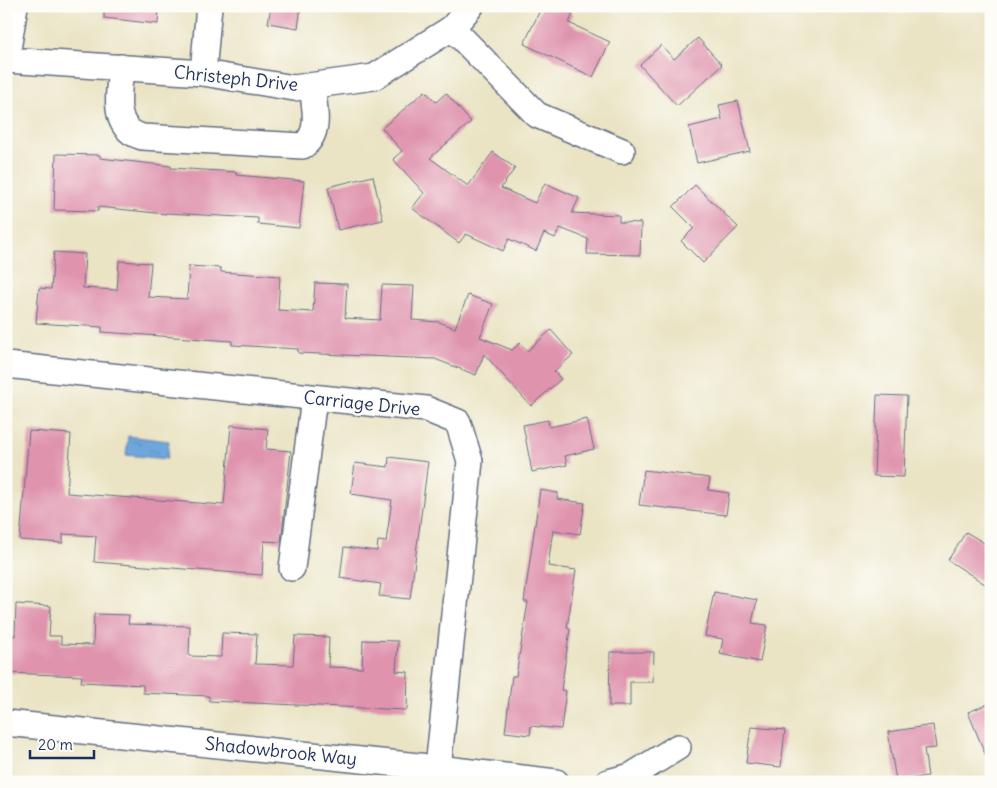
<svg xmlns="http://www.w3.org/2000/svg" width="997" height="788" viewBox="0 0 997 788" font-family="Delius,sans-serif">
  <defs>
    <pattern id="water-ripples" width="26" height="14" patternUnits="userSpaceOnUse" patternTransform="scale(1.25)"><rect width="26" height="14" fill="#6da7dd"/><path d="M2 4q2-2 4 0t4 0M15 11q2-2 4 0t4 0" fill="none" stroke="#5988b6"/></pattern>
  </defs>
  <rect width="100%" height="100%" fill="#fdfcf7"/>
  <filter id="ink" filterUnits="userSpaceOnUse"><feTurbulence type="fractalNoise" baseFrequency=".02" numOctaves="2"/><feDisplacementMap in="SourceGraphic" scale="10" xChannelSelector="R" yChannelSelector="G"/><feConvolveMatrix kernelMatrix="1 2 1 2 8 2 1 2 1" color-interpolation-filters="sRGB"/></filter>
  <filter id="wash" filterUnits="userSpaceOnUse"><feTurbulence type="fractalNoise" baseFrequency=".0096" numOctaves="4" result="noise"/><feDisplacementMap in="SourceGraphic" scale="20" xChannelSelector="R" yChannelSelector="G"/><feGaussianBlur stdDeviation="1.12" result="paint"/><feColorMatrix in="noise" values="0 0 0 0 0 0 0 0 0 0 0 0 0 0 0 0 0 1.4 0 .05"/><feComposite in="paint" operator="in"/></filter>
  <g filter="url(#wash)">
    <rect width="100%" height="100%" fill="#eae4c5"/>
    <path fill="url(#water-ripples)" stroke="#446b9e" d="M128,436L169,441L167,459L126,455Z"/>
    <g id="blocks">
      <g fill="#df93ad">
        <path d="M104,6H159L158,24L104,18Z"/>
        <path d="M271,6H301L298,28L268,23Z"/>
        <path d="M542,6H556L573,14L569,23L610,42L593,77L524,44Z"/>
        <path d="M698,38L722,65L677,106L640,65L661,45L674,59Z"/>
        <path d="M425,91L436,102L446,93L471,122L430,158L468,186L493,152L515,168L501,188L535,203L545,183L579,198L572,213L619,215V222L641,223L640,255L587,254L588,239L560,228L555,238L544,233L536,251L509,239L503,251L466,234L459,243L412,208L424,193L393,159L402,151L382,128Z"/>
        <path d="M738,101L750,151L697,163L689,127L722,119L719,105Z"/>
        <path d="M56,154L100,155V158L171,166V168L237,172L236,175L304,181L299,228L258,224V218L166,213V214L98,207V211L54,210Z"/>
        <path d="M373,176L383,220L338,230L328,187Z"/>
        <path d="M695,185L738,227L703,263L681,241L694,228L673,207Z"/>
        <path d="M54,252L85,254L83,288L117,290L119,261L151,263L148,297L187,299L189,266L221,268V272L280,276L278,310L313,312L315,283L347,284L345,318L380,320L382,285L414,286L412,320L439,322L455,328L468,295L493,304L480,337L512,350L520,343L527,351L551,330L573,355L554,371L561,379L531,406L484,354L476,375L435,359L298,353V349L232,345V341L102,332V327L36,323L39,288L51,289Z"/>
        <path d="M877,395L907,396L904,477L874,476Z"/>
        <path d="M587,419L594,449L565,456L567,465L532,472L523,425L548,420L549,427Z"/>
        <path d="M231,425L268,429L266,449L291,451L281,542L264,541L262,575L94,562L96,536L63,534V543L20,540L29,431L71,434L67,493L224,505Z"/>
        <path d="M389,457L428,462L410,599L379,596L381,584L340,578L344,547L377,551L378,541L386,542L392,500L351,494L355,463L388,467Z"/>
        <path d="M644,470L710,478L708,490L729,493L726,515L639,505Z"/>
        <path d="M540,490L558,493L557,499L585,503L580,534L553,530L548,566L576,570L567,628L570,629L561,690L566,691L561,729L531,726L530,735L505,732L512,676H516L528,602H524Z"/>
        <path d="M966,532L991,547V588L948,560Z"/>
        <path d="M714,592L757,600L752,623L767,625L760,662L720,654L723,639L705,636Z"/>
        <path d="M16,604L51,606L49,636H61V644L93,645L94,614L129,615L128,624L190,626L189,656L221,657L222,633L257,634L255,664L293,665L295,636L329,637L328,667L362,668L363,640L398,641L396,671L408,672L407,710L209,701V696L143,693V685L81,682L82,676L6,673V635L15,636Z"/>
        <path d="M610,652H654L653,682H630V706H609Z"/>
        <path d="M991,703V766H990L968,712Z"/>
        <path d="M933,725L936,748L924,749L928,776L896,781L888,732Z"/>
        <path d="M751,727L785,730L781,767L746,763Z"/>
      </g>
    </g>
  </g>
  <g filter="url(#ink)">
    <use href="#blocks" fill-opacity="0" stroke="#636e82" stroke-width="1"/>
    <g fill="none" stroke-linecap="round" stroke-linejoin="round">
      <defs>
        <g id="minor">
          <path d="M452,28L537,115L622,151"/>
          <path d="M6,60L203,73L294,88L374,77L452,28L471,6"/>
          <path d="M6,62L15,6"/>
          <path d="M121,67C120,87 112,118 131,132C134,134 139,136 142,137L303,146C322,132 314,106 312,86"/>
          <path d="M203,73L209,6"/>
          <path d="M6,365L426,409L458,422L470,461L438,768"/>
          <path d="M292,568L314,398"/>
          <path d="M6,723L438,768L556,782"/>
          <path d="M608,782L631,776L678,747"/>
        </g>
      </defs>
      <use href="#minor" stroke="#636e82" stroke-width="28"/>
      <use href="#minor" stroke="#fff" stroke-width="25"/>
    </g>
  </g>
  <g text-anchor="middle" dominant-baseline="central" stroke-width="5" stroke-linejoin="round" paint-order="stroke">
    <g font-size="18" fill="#1b2f5e" stroke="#fdfcf7">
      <text transform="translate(236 78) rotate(6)">Christeph Drive</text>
      <text transform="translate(362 403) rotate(6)">Carriage Drive</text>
      <text transform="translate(281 751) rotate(6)">Shadowbrook Way</text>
    </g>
  </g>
  <rect width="997" height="788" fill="none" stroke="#fdfcf7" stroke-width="25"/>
  <path d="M30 750v8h64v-8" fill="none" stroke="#1b2f5e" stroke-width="2.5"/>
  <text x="38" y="750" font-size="15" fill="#1b2f5e" stroke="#fdfcf7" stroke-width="4" paint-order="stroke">20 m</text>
</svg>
